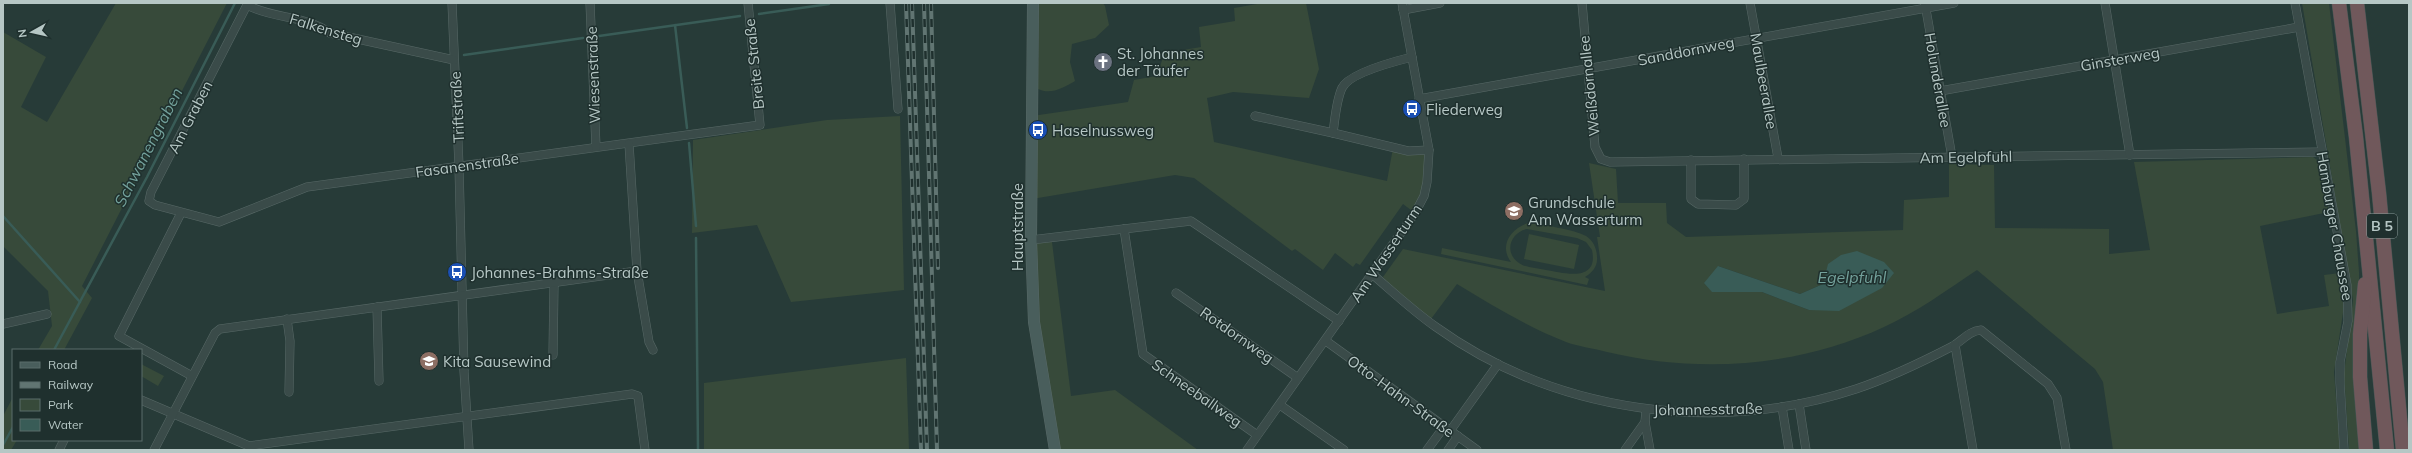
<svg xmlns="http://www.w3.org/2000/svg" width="2412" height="453" viewBox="0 0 2412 453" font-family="Mulish,sans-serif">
  <rect width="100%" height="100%" fill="#273b38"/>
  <g fill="#374a3a" fill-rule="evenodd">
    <path d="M116,3H227L82,286L92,298L64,350H38L52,326L48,291L3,246V32L46,57L21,107L47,122Z"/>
    <path d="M1039,3H1103L1105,6L1109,25L1095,38L1072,44L1070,62L1075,81C1063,88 1051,95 1038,89Z"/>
    <path d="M1263,3H1306L1319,69L1309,98L1233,92L1207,98L1214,142L1387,181L1393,148L1429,150L1427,182L1415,213L1403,204L1360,265L1356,263L1353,267L1335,253L1323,270L1295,249L1292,251L1194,178L1175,175L1032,199V116L1128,102L1134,80L1156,76L1165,53L1201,47L1199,27L1235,21L1234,8Z"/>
    <path d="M2302,3H2329L2356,231L2359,272L2361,450H2349L2344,374L2353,300Z"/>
    <path d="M900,116L904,290L791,302L757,225L692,233L693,140L827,120Z"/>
    <path d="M2313,157L2320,162L2329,212L2260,226L2277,314L2329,306L2324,275L2340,273L2344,306L2334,372L2340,450H2113L2103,382L2095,369L1977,270C1947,290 1917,312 1884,327C1798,367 1699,374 1607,352C1594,348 1579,347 1566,342C1527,327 1492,305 1457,284L1431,319L1391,286L1383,277L1403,249L1605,291L1597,237H1600L1589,163L1616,169L1618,203H1666L1667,223L1686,237L1903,230L1904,200L1949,197V164L1994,165L1995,228L2109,229V254L2150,250L2134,162ZM1718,266L1800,294L1823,284L1809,310L1762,292Z"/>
    <path d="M1528,223C1540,224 1576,230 1586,236C1593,240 1597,249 1597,257C1598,266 1592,273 1585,277L1589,279L1587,285L1441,254L1442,248L1511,262C1499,246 1510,229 1528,223ZM1527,229L1577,238L1586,242L1592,250C1599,283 1563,273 1546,270C1537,268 1526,268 1519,263C1503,252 1511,232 1527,229Z"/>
    <path d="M1529,234L1579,245L1574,269L1524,259Z"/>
    <path d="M1052,242L1071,396L1115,390L1198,450H1058L1038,320L1036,243Z"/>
    <path d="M906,358L909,450H704V383Z"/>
    <path d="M141,364L164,376L158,386L141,376Z"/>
    <path d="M13,397V440H17L11,450H3V416Z"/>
  </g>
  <path fill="#395c57" d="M1857,251L1884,262L1894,273L1882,288L1839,311L1809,310L1762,292H1712L1704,283L1718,266L1800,294L1823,284L1828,264L1841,255Z"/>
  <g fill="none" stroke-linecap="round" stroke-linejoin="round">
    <g stroke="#395c57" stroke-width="2.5">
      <path d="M759,14L829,4"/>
      <path d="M675,25L687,128"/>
      <path d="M599,36L740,16"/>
      <path d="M464,55L583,38"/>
      <path d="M689,143L696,226"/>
      <path d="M3,216L80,302"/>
      <path d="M696,238L698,450"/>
      <path d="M54,350L147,177L235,3"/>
      <path d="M3,445L13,427"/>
    </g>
    <defs>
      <g id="street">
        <path d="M248,3L151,192L149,201L155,205L219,222L307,187L760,125L748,3"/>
        <path d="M452,3L459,166L464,371L469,450"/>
        <path d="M590,3L596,147"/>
        <path d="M890,3L898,109"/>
        <path d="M1582,3L1595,147L1601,159L1610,162L2322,152"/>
        <path d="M1750,3L1778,158"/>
        <path d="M2105,3L2130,155"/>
        <path d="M2295,3L2347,285L2348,321L2340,362V383L2344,450"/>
        <path d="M1925,4L1952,157"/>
        <path d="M247,5C273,19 305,15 330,33L454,60"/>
        <path d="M1403,10L1440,3"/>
        <path d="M1412,57C1396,61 1349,73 1342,88C1336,101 1335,119 1333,133L1408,151L1429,150"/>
        <path d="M1940,91L2299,27"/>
        <path d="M1419,99L1954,3"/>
        <path d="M1255,116L1333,133"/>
        <path d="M629,144L637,271L649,342L653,350"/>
        <path d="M1691,160V199L1698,204L1736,205L1744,199V159"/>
        <path d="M181,213L119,336L192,376"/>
        <path d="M1124,229L1143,354L1257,435"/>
        <path d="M1031,240L1191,221L1339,321"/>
        <path d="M1372,274C1393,292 1413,311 1436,327C1556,413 1716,435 1856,389C1889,378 1922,362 1953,346C1963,340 1969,331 1981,330L2048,384L2057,398L2066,450"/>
        <path d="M1176,293L1298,378"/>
        <path d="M377,307L379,381"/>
        <path d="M287,319L290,341L289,392"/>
        <path d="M3,324L47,314"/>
        <path d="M1326,341L1477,450"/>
        <path d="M1955,345L1973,450"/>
        <path d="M553,355L554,284"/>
        <path d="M141,400L249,446L632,394L638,396L645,450"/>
        <path d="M1799,404L1806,450"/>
        <path d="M1280,405L1344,450"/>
        <path d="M1782,407L1789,450"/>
        <path d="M1645,422L1650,450"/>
        <path d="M1450,431L1498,364"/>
        <path d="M59,450L64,440"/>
        <path d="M154,450L215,333L220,329L637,271"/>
        <path d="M1247,450L1415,213L1424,196L1427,182L1429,150L1402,3"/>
        <path d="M1427,450L1444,427"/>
        <path d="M1448,450L1458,436"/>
        <path d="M1625,450L1645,422L1646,410"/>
      </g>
      <path id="secondary" d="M1033,3L1031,240L1034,322L1055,450"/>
      <g id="highway">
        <path d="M2339,3L2356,137L2387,450"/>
        <path d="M2357,3L2379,193L2403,450"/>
        <path d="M2365,284L2360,334V377L2366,450"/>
      </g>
    </defs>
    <use href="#street" stroke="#586967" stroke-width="9"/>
    <use href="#secondary" stroke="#586967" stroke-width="12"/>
    <use href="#highway" stroke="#455654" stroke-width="15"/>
    <use href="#street" stroke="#3a4b49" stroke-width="8"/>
    <use href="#secondary" stroke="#495e5c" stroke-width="11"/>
    <use href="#highway" stroke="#70585b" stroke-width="14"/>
    <defs>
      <g id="rail">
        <path d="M906,3L921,450"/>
        <path d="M912,3L927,450"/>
        <path d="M924,3L937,450"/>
        <path d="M931,3L938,268"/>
      </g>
    </defs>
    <use href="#rail" stroke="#617572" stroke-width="4"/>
    <use href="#rail" stroke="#1f302e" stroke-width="2.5" stroke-dasharray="8" stroke-linecap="butt"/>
  </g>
  <defs>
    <symbol id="church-disc" viewBox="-11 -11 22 22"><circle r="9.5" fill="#6b7280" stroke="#1f302e"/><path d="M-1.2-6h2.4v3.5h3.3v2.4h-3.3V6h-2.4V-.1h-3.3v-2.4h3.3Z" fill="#fff"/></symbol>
    <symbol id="bus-disc" viewBox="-11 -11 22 22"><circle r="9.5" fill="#1a4fb4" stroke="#1f302e"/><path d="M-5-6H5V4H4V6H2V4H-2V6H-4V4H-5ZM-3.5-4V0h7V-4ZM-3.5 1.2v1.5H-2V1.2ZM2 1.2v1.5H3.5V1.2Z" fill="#fff"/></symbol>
    <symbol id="school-disc" viewBox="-11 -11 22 22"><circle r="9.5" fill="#8d6e63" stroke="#1f302e"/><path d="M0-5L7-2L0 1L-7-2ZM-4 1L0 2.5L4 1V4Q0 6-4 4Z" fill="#fff"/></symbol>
  </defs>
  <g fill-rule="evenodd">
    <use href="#church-disc" x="1092" y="51" width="22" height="22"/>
    <use href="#bus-disc" x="1401" y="98" width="22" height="22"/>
    <use href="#bus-disc" x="1027" y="119" width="22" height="22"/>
    <use href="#school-disc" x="1503" y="200" width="22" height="22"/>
    <use href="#bus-disc" x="446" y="261" width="22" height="22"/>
    <use href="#school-disc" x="418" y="350" width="22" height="22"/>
  </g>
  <g text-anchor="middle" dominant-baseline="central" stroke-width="3" stroke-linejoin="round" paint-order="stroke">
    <rect fill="#1f302e" stroke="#899a98" stroke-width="1" x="2367" y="214" width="30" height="24" rx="3"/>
    <g font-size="14" font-weight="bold" fill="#b6c7c5">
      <text x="2382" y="226">B 5</text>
    </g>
    <g font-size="15" fill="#b6c7c5" stroke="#1f302e">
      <text transform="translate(326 29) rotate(17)">Falkensteg</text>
      <text transform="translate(1686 51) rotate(-11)">Sanddornweg</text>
      <text transform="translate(2120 59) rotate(-10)">Ginsterweg</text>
      <text transform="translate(754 64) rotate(-96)">Breite Straße</text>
      <text transform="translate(593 75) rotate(-92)">Wiesenstraße</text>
      <text transform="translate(1938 80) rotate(80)">Holunderallee</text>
      <text transform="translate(1764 81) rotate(80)">Maulbeerallee</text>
      <text transform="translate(1589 86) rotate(-96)">Weißdornallee</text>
      <text transform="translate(457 107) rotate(-93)">Triftstraße</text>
      <text transform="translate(190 117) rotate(-63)">Am Graben</text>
      <text transform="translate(1966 157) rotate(-1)">Am Egelpfuhl</text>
      <text transform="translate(467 165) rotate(-8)">Fasanenstraße</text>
      <text transform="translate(2335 226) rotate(80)">Hamburger Chaussee</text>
      <text transform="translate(1017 227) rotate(-90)">Hauptstraße</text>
      <text transform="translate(1386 253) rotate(-56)">Am Wasserturm</text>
      <text transform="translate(1237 335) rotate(35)">Rotdornweg</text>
      <text transform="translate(1197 393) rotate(35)">Schneeballweg</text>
      <text transform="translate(1401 396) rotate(36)">Otto-Hahn-Straße</text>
      <text transform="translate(1708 409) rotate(-1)">Johannesstraße</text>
    </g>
    <g font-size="15" fill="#b6c7c5" stroke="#1f302e" text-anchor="start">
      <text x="1117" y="53">St. Johannes<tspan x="1117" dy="17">der Täufer</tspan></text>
      <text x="1426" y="109">Fliederweg</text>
      <text x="1052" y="130">Haselnussweg</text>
      <text x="1528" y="202">Grundschule<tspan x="1528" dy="17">Am Wasserturm</tspan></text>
      <text x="471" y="272">Johannes-Brahms-Straße</text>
      <text x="443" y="361">Kita Sausewind</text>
    </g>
    <g font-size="16" font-style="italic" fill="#73a19b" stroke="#1f302e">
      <text transform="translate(148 147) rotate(-63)">Schwanengraben</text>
      <text x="1852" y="277">Egelpfuhl</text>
    </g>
  </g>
  <rect width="2412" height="453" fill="none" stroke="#b6c7c5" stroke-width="8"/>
  <rect x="12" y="349" width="130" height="92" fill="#1f302e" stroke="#5b6c6a"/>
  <rect x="20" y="362" width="20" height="6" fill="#495e5c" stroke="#5b6c6a"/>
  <text x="48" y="369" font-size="12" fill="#b6c7c5">Road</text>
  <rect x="20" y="382" width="20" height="6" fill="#617572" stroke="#5b6c6a"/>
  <text x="48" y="389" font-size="12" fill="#b6c7c5">Railway</text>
  <rect x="20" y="399" width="20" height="12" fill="#374a3a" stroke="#5b6c6a"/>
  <text x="48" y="409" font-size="12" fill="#b6c7c5">Park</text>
  <rect x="20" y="419" width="20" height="12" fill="#395c57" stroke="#5b6c6a"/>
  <text x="48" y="429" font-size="12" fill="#b6c7c5">Water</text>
  <g transform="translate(32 32) rotate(262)" stroke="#1f302e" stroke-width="3" paint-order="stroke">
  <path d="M0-3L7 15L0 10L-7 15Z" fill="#b6c7c5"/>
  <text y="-6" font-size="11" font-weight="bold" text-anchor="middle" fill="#b6c7c5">N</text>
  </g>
</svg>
